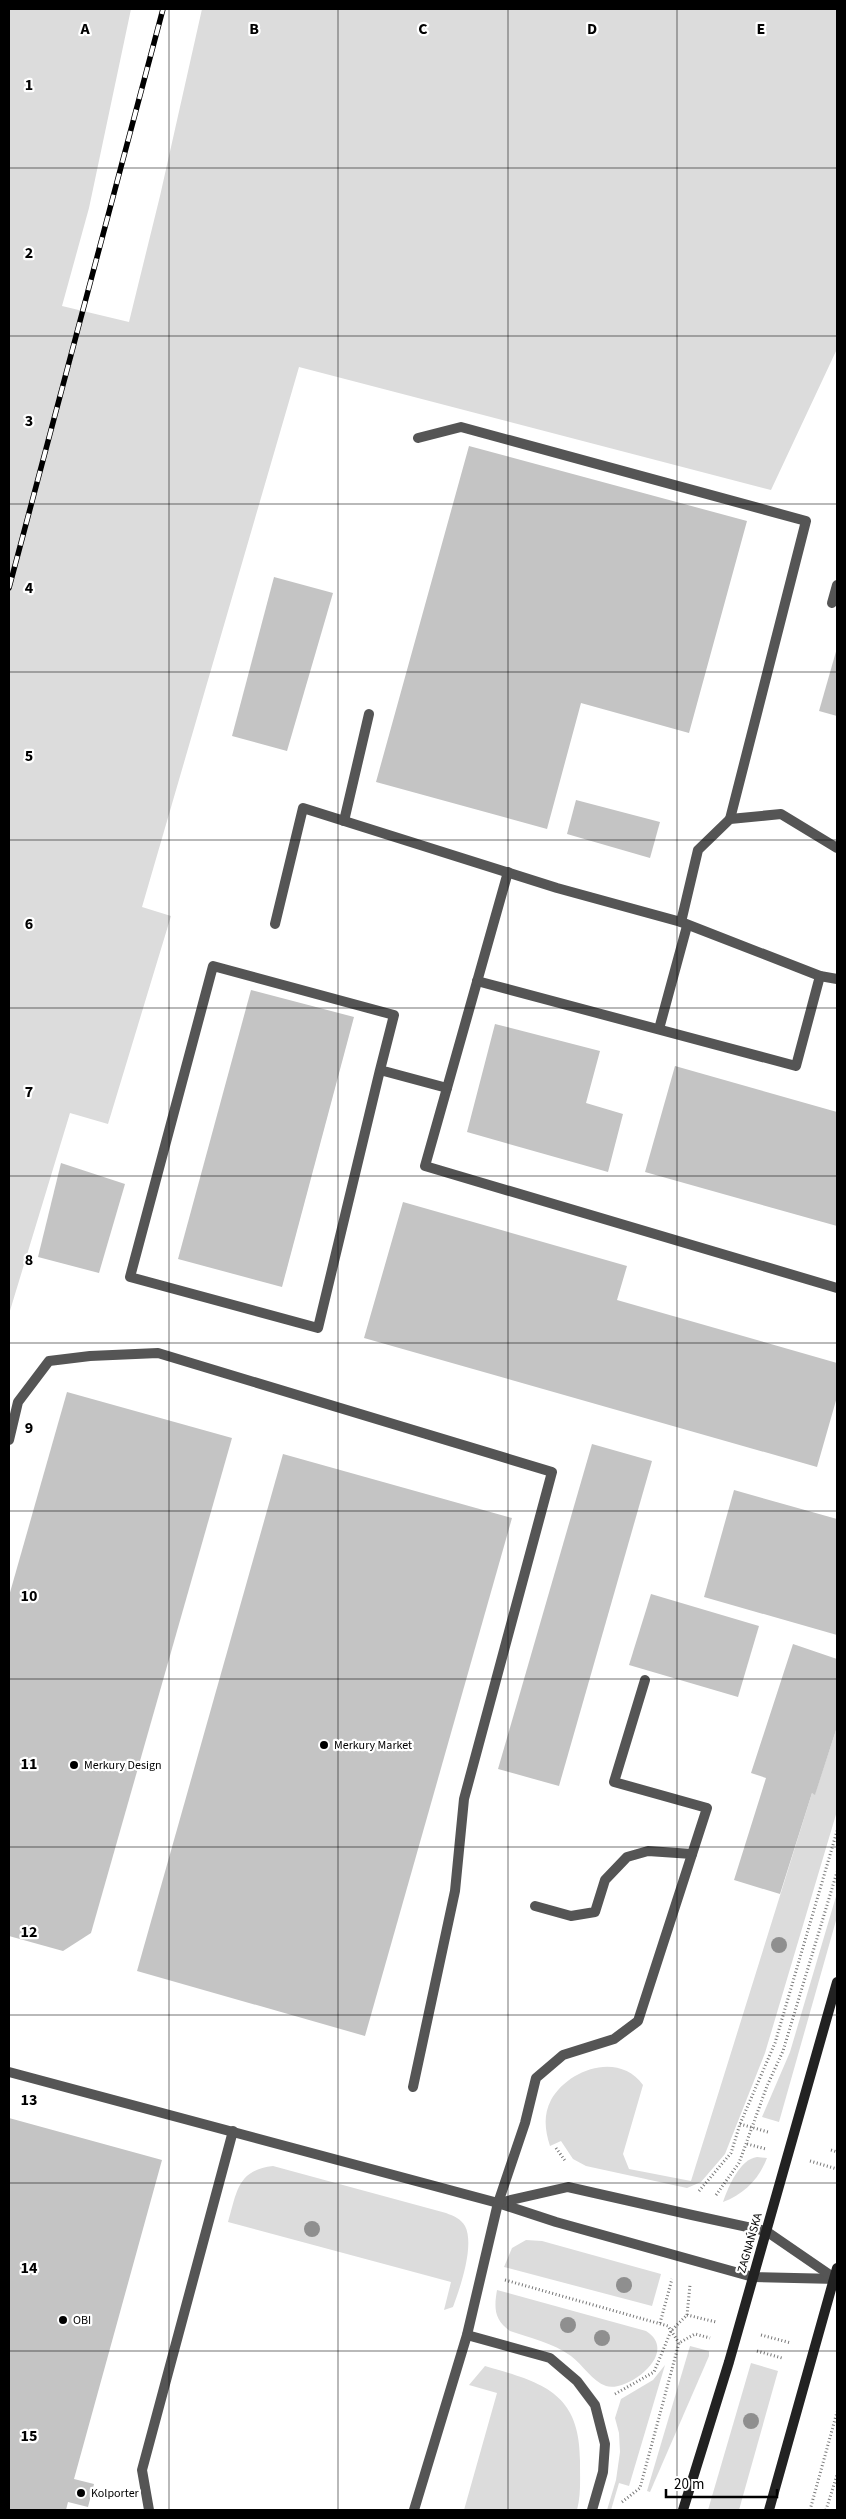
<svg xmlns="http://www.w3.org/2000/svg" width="846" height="2519" viewBox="0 0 846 2519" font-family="'Source Sans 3',sans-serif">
  <rect width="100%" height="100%" fill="#fff"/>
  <g fill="#dcdcdc">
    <path d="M9,9H131L89,208L62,306L129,322L160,196L202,9H837V349L771,490L299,367L142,907L171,916L108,1124L70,1113L9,1314Z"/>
    <path d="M837,1727V1811L765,2053L725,2154L701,2182L687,2188L586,2166L573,2159L561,2141L550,2146C545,2131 543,2115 551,2100C568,2069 619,2051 643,2085L623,2154L629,2169L691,2181L812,1793L815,1794Z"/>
    <path d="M837,1893V1917L779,2122L762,2117L790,2052Z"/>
    <path d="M757,2157L767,2158C759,2179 744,2194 723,2202C728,2187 740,2159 757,2157Z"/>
    <path d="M273,2166L446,2213C454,2216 461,2219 465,2226C475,2245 460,2288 453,2307L444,2310L451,2282L228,2222C237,2192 237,2170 273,2166Z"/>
    <path d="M526,2240L542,2241L661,2274L652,2306L504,2267L512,2248Z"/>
    <path d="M497,2290L646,2331C681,2353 626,2393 606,2386C592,2381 583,2365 571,2356C553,2343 530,2338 510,2331C494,2320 494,2308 497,2290Z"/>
    <path d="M690,2346L709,2351V2356L650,2492L647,2491Z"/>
    <path d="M751,2363L778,2371L739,2510H708Z"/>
    <path d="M665,2365L629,2486L619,2483L611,2510H607L616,2480L620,2452L619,2433L615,2418L621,2399L653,2380Z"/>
    <path d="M485,2366C544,2383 581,2393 580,2464C580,2480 581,2495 577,2510H464L497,2393L469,2385Z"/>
  </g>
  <g fill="#c4c4c4">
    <path d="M469,446L747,521L689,733L581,703L547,829L376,782Z"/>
    <path d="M274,577L333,593L287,751L232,736Z"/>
    <path d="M837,648V716L819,711Z"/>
    <path d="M576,800L660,822L650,858L567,834Z"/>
    <path d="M251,990L354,1017L282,1287L178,1259Z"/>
    <path d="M495,1024L600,1051L586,1103L623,1114L608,1172L467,1132Z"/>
    <path d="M675,1066L837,1112V1226L645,1172Z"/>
    <path d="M61,1163L125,1184L99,1273L38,1257Z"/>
    <path d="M403,1202L627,1266L617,1300L837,1363V1397L817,1467L364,1338Z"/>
    <path d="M67,1392L232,1438L91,1933L63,1951L9,1936V1596Z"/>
    <path d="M592,1444L652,1461L559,1786L498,1769Z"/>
    <path d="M283,1454L512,1518L365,2036L137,1971Z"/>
    <path d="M734,1490L837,1519V1635L704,1597Z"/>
    <path d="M651,1594L759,1626L738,1697L629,1665Z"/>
    <path d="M793,1644L837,1659V1727L815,1795L812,1793L780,1894L734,1880L766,1778L751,1773Z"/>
    <path d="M9,2118L162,2160L74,2479L94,2484L88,2507L68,2502L66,2510H9Z"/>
  </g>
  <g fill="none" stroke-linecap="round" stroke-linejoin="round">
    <g stroke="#777" stroke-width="3" stroke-dasharray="1 2.5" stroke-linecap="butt">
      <path d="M740,2124L768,2132"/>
      <path d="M747,2144L766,2149"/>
      <path d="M556,2148L566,2162"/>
      <path d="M831,2150L837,2152"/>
      <path d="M810,2161L837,2169"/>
      <path d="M699,2191L731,2153L740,2124L775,2043L837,1831"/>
      <path d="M716,2195L739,2163L767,2086L783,2051L837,1872"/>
      <path d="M505,2280L668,2326L679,2343"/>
      <path d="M687,2315L716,2322"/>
      <path d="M660,2323L672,2279"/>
      <path d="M761,2335L791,2343"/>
      <path d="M757,2351L782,2358"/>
      <path d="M615,2394L654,2372L671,2331L687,2315L690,2285"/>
      <path d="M622,2502L640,2488L679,2343L695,2334L710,2338"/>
      <path d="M810,2510L837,2412"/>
      <path d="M826,2510L837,2475"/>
    </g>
    <g stroke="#555" stroke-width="10">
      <path d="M418,438L461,427L806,521L730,819"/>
      <path d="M832,603L837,585"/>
      <path d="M344,821L369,714"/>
      <path d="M508,872L425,1166L837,1288"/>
      <path d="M681,922L698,850L730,819L781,814L837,848"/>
      <path d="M275,924L303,808L557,888L681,922L820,976L837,979"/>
      <path d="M477,981L796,1066L820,976"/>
      <path d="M659,1029L687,926"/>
      <path d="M380,1070L394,1015L213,966L130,1277L318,1328L380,1070L447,1088"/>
      <path d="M9,1440L18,1402L49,1361L90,1356L158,1353L552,1472L464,1799L455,1891L413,2087"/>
      <path d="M535,1906L571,1916L595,1912L605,1880L627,1857L648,1851L692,1854"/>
      <path d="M9,2072L498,2203L556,2222L753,2277L837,2279"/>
      <path d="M498,2203L568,2187L692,2215L766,2231L833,2277"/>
      <path d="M467,2335L550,2358L577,2381L595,2405L605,2444L603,2472L592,2510"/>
      <path d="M149,2510L142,2470L233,2131"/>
      <path d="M414,2510L467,2335L498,2203L525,2123L536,2078L563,2055L614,2039L638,2021L707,1808L614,1782L645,1680"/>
    </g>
    <g stroke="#222" stroke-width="10">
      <path d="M683,2510L729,2362L837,1982"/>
      <path d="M769,2510L837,2268"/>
    </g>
    <defs>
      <path id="rail" d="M9,588L163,9"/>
    </defs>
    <use href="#rail" stroke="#000" stroke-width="5.5"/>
    <use href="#rail" stroke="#fff" stroke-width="4" stroke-dasharray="11" stroke-linecap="butt"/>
  </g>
  <g fill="#8f8f8f">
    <circle cx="779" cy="1945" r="8"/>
    <circle cx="312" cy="2229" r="8"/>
    <circle cx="624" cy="2285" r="8"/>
    <circle cx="568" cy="2325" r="8"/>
    <circle cx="602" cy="2338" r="8"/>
    <circle cx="751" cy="2421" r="8"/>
  </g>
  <path fill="none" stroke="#000" stroke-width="1" stroke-opacity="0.55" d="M169,9V2510M338,9V2510M508,9V2510M677,9V2510M9,168H837M9,336H837M9,504H837M9,672H837M9,840H837M9,1008H837M9,1176H837M9,1343H837M9,1511H837M9,1679H837M9,1847H837M9,2015H837M9,2183H837M9,2351H837"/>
  <g fill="#000" stroke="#fff" stroke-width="2">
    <circle cx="324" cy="1745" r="5"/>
    <circle cx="74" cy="1765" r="5"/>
    <circle cx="63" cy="2320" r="5"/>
    <circle cx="81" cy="2493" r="5"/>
  </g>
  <g text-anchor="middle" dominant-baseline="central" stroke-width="4.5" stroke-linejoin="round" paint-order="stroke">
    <g font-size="12" fill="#000" stroke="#fff" text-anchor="start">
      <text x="334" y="1745">Merkury Market</text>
      <text x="84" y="1765">Merkury Design</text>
      <text x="73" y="2320">OBI</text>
      <text x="91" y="2493">Kolporter</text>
    </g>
    <g font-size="12" fill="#000" stroke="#fff">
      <text transform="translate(750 2243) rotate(-74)">ZAGNAŃSKA</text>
    </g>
  </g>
  <g font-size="16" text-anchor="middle" font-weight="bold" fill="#000" stroke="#fff" stroke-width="4.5" stroke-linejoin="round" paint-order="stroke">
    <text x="85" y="34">A</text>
    <text x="254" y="34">B</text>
    <text x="423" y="34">C</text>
    <text x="592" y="34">D</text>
    <text x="761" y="34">E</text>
    <text x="29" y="90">1</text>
    <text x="29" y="258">2</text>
    <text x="29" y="426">3</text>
    <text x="29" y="593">4</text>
    <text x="29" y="761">5</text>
    <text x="29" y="929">6</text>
    <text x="29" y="1097">7</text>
    <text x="29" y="1265">8</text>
    <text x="29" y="1433">9</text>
    <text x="29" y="1601">10</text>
    <text x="29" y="1769">11</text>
    <text x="29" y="1937">12</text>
    <text x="29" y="2105">13</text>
    <text x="29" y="2273">14</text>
    <text x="29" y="2441">15</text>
  </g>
  <rect width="846" height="2519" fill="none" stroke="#000000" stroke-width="20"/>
  <path d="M666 2489v8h111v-8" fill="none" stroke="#000000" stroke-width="2.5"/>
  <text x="674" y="2489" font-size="15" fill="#000000" stroke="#ffffff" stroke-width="4" paint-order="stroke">20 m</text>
</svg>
